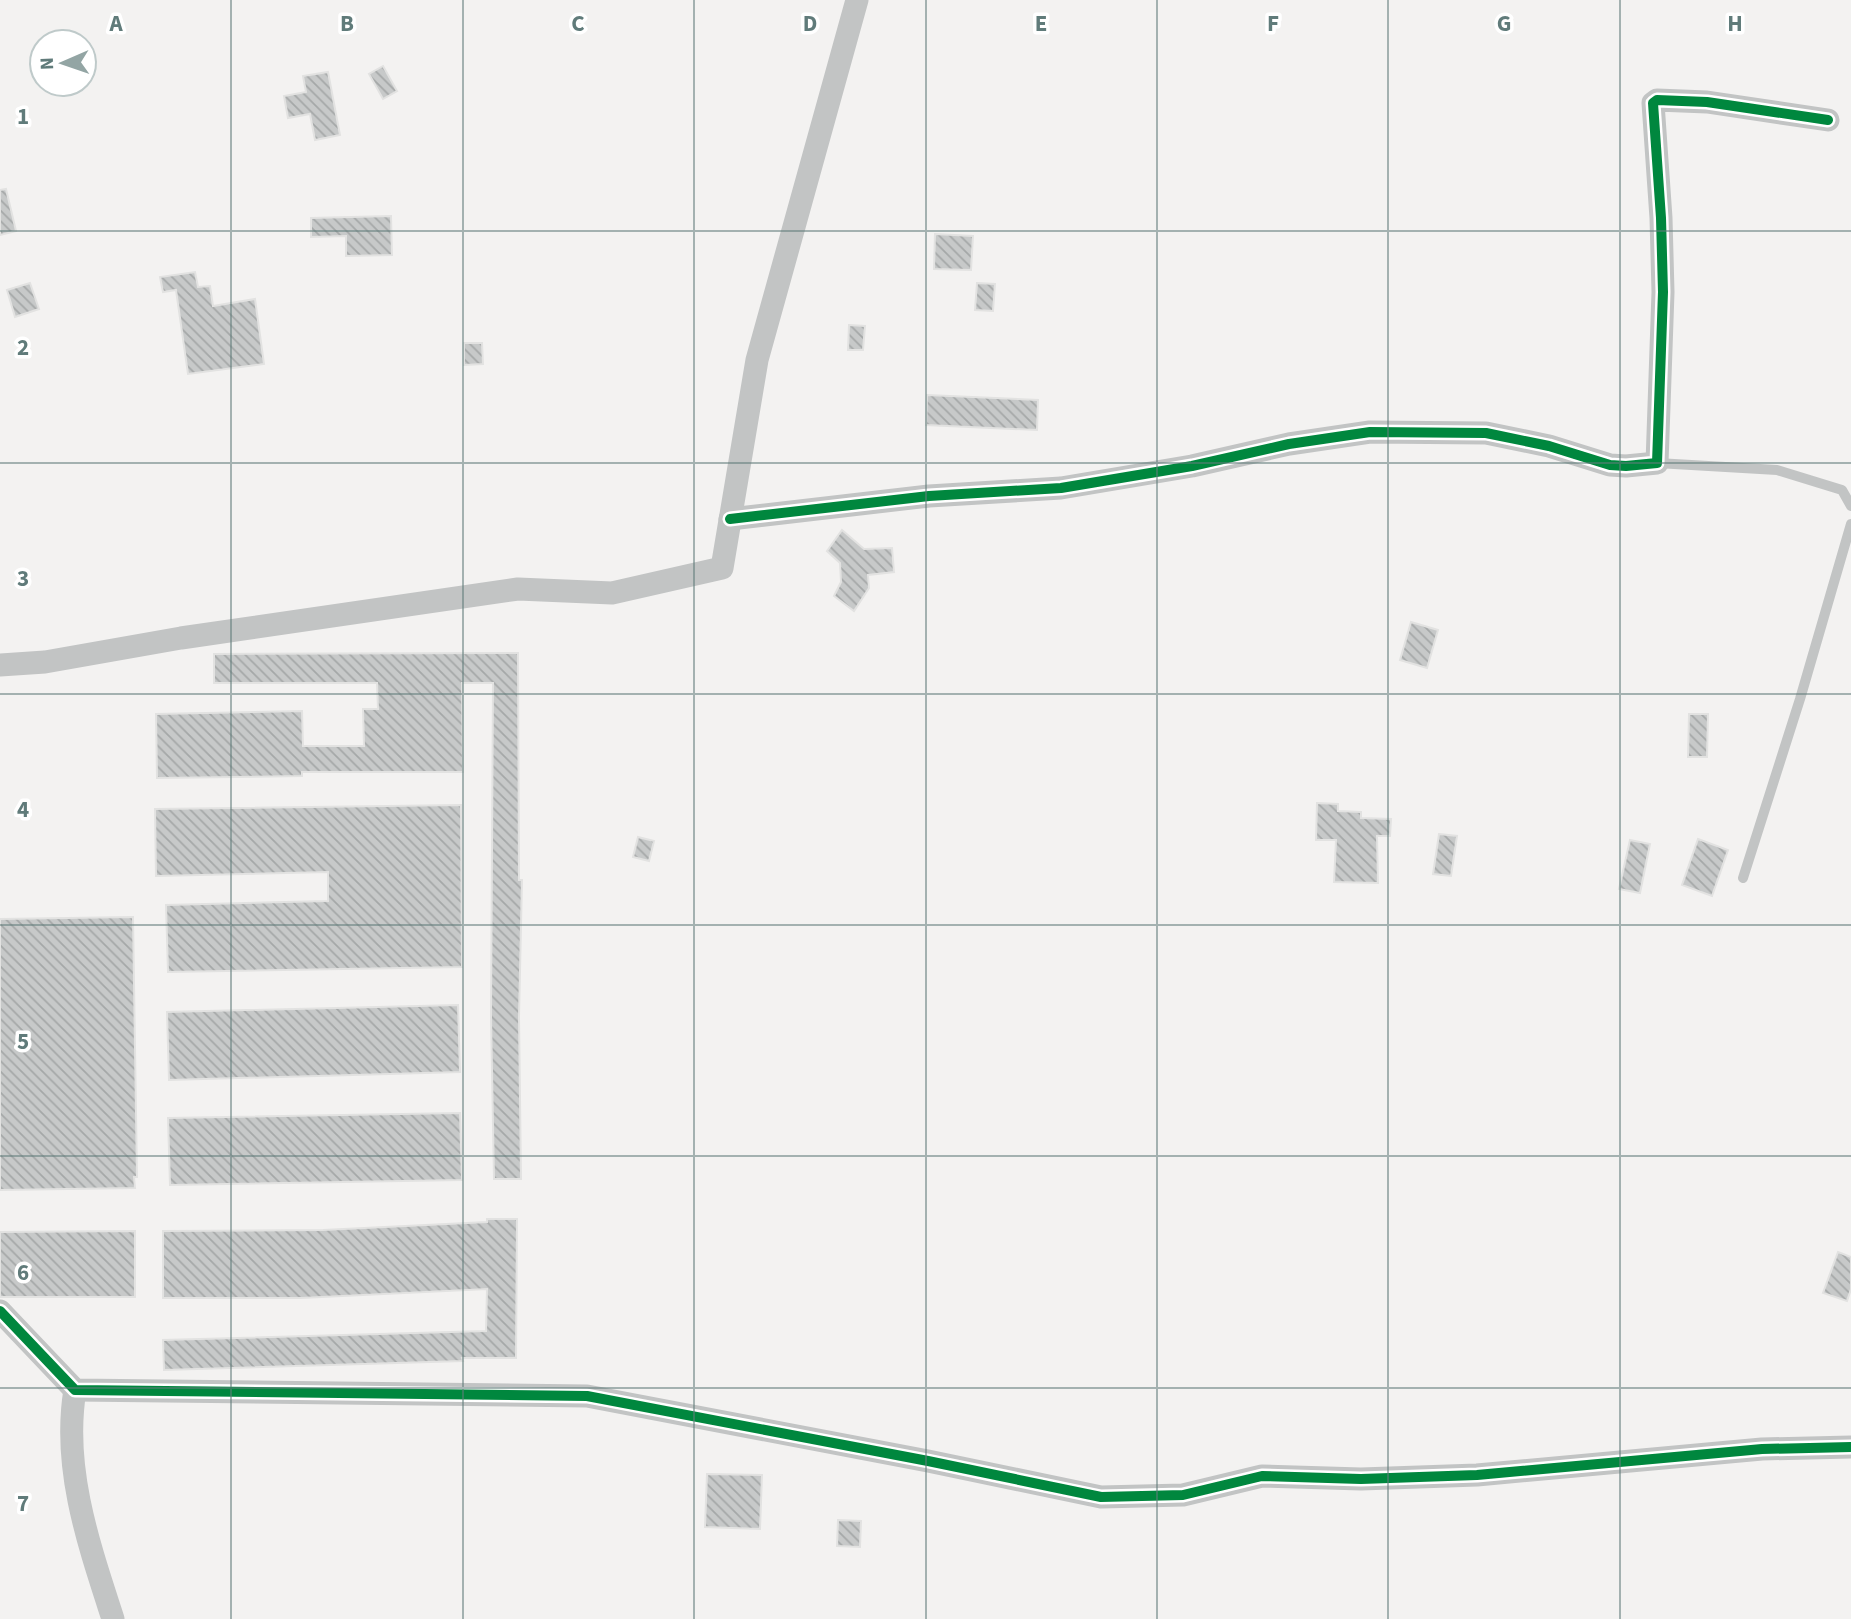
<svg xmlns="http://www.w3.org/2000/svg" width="1851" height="1619" viewBox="0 0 1851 1619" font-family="'Source Sans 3',sans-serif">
  <defs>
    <pattern id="building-back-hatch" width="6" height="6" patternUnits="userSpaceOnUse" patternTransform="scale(1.75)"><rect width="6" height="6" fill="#c7c9c9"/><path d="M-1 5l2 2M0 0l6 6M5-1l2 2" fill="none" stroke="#a5a8a8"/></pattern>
  </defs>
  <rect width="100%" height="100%" fill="#f3f2f1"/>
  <g fill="url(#building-back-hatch)" stroke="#e2e2e1" stroke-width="2">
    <path d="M383,66L397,91L383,99L369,74Z"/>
    <path d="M328,72L340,135L315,140L310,114L288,118L284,96L306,92L303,76Z"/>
    <path d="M6,189L16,231L0,235V190Z"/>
    <path d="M391,216L392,255L346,256V236L311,237V218Z"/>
    <path d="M935,234L973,236L971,270L934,269Z"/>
    <path d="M195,272L198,287L210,286L213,306L255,299L264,364L188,374L176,290L163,292L160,277Z"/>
    <path d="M30,283L39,309L15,317L7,290Z"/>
    <path d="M977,283L995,284L993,311L975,310Z"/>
    <path d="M849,325L865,326L863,350H848Z"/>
    <path d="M464,343H482L483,364L464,365Z"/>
    <path d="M927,395L1038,400L1037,430L926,425Z"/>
    <path d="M842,530L864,549L892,548L894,572L868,575L869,588L854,611L834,596L841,582L840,563L827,551Z"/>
    <path d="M1411,622L1438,630L1427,668L1400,660Z"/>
    <path d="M518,653L519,880H522L519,1017L521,1179H494L491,1017L493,683H462L463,772H302V776L157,778L156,714L302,711L303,746H364L363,709H378L377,683H214V654Z"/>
    <path d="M1689,714H1708L1707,757H1688Z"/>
    <path d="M1317,803L1338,804V811L1361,812V818L1391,819L1390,836H1377L1378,883L1334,882L1336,840H1316Z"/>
    <path d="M461,805L462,967L168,972L166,905L328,901V872L156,876L155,809Z"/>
    <path d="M1439,834L1457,836L1451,876L1433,874Z"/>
    <path d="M638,837L654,841L649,861L633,857Z"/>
    <path d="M1698,839L1728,850L1712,896L1682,885Z"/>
    <path d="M1630,840L1650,844L1640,893L1619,889Z"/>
    <path d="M133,917L137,1177H134L135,1188L0,1190V919Z"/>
    <path d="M458,1005L460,1072L169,1080L167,1012Z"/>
    <path d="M460,1113L462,1180L170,1185L168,1118Z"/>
    <path d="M487,1219H517L516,1358H462L463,1361L164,1370L163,1340L486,1331L487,1289L301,1298H163V1231L323,1230L487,1222Z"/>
    <path d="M135,1231V1297H0V1232Z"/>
    <path d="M1838,1252L1851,1257V1289L1847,1301L1823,1293Z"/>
    <path d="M707,1474L762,1475L760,1529L705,1527Z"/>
    <path d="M838,1520L861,1521L860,1547L837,1546Z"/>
  </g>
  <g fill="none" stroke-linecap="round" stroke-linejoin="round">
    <g stroke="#c2c4c4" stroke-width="10">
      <path d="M1657,463L1777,470L1842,490L1851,506"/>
      <path d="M1743,878L1800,699L1851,524"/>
    </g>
    <g stroke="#c2c4c4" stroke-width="23">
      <path d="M730,519L929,496L1061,488L1192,466L1289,444L1370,432L1486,433L1549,446L1610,465L1626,466L1657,463L1663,292L1661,218L1653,103L1657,100L1707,102L1828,120"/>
      <path d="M0,665L45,662L181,638L518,589L612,593L722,568L757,360L857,0"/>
      <path d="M0,1311L75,1390L587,1396L928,1461L1101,1497L1183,1495L1262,1476L1361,1479L1477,1475L1762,1449L1851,1447"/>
      <path d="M75,1390C62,1468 89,1545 113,1619"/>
    </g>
    <defs>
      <g id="cycleway">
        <path d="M730,519L929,496L1061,488L1192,466L1289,444L1370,432L1486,433L1549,446L1610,465L1626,466L1657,463L1663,292L1661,218L1653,103L1657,100L1707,102L1828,120"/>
        <path d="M0,1311L75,1390L587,1396L928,1461L1101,1497L1183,1495L1262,1476L1361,1479L1477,1475L1762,1449L1851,1447"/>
      </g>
    </defs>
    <use href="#cycleway" stroke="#fff" stroke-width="15"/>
    <use href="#cycleway" stroke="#00873e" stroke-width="10"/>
  </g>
  <path fill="none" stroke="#607b7a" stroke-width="2" stroke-opacity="0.55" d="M231,0V1619M463,0V1619M694,0V1619M926,0V1619M1157,0V1619M1388,0V1619M1620,0V1619M0,231H1851M0,463H1851M0,694H1851M0,925H1851M0,1156H1851M0,1388H1851"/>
  <g font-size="23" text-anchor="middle" font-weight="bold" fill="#607b7a" stroke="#fff" stroke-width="7" stroke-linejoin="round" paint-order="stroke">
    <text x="116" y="31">A</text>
    <text x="347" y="31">B</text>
    <text x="578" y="31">C</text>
    <text x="810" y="31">D</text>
    <text x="1041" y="31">E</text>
    <text x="1273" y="31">F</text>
    <text x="1504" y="31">G</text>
    <text x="1735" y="31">H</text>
    <text x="23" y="124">1</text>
    <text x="23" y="355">2</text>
    <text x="23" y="586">3</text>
    <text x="23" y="817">4</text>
    <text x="23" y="1049">5</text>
    <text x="23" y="1280">6</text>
    <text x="23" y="1511">7</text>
  </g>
  <g transform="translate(63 63) rotate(268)"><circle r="33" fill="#ffffff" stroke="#bfcaca" stroke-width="2"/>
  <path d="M0-5L12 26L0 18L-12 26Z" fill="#93a5a4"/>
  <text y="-10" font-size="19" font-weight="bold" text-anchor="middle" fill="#607b7a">N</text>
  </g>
</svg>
